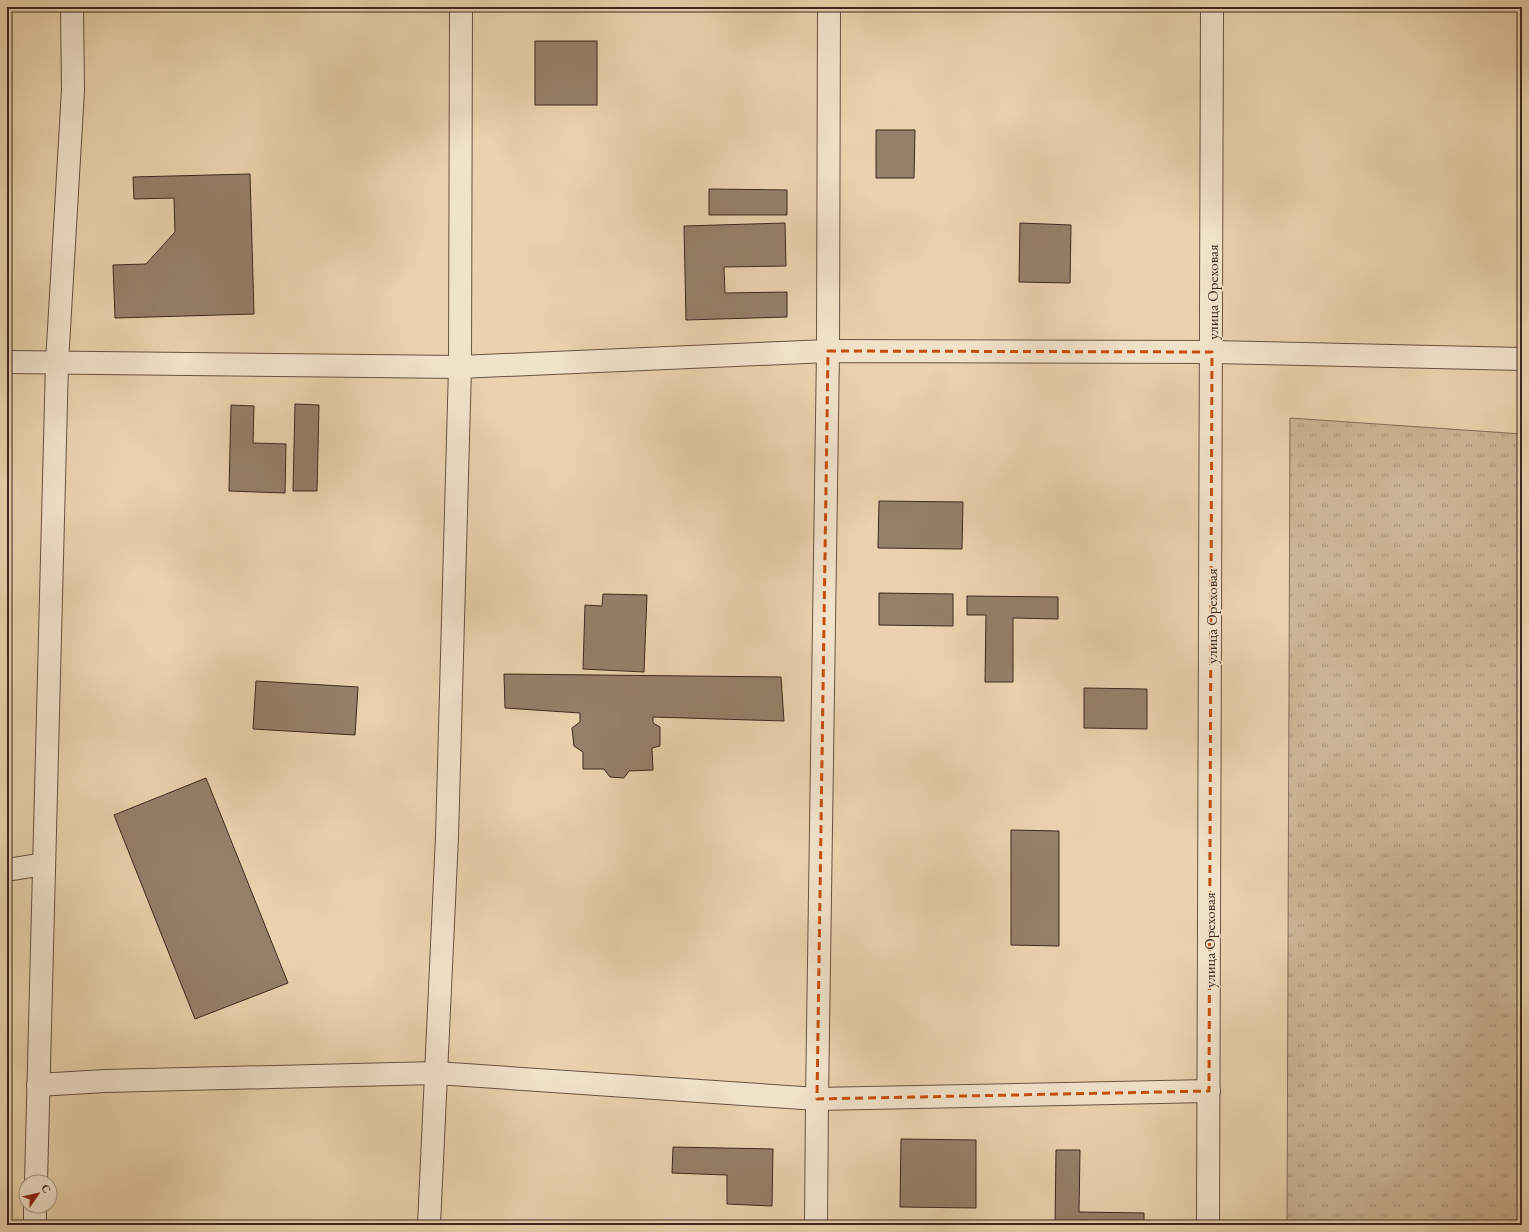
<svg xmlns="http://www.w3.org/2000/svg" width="1529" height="1232" viewBox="0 0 1529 1232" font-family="'EB Garamond',serif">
  <defs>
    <pattern id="grass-tufts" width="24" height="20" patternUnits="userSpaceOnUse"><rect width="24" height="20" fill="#ccb595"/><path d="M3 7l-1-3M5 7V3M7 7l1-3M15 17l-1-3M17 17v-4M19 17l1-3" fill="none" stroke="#a79379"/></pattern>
  </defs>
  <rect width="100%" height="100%" fill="#e9d2ad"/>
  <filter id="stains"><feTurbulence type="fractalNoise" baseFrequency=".005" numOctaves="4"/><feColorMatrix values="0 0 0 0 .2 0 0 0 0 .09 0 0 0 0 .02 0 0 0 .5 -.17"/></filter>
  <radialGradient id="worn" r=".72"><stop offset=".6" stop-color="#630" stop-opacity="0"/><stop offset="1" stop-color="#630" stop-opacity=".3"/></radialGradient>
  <path fill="url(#grass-tufts)" stroke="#846e5a" d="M1290,418L1522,434V1225H1287Z"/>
  <g fill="#968069" stroke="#3d2820">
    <rect x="535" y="41" width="62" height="64"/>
    <path d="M876,130H915L914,178H876Z"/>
    <path d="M250,174L254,314L115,318L113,265L146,264L175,232L174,198L134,199L133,177Z"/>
    <path d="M709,189L787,190V215H709Z"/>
    <path d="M785,223L786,266L724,267L725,293L787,292V317L686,320L684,226Z"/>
    <path d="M1020,223L1071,225L1070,283L1019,282Z"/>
    <path d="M295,404L319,405L317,491H293Z"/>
    <path d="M231,405L254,406L253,443L286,444L285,493L229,491Z"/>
    <path d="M879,501L963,502L962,549L878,548Z"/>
    <path d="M879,593L953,594V626L879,625Z"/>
    <path d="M603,594L647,595L644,672L583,669L585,605L602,606Z"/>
    <path d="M967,596L1058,597V619L1013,618V682H985L986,615H967Z"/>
    <path d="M504,674L781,677L784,721L653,717V723L660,727V746L652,748L653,770L629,771L624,778L610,777L604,769H583V752L574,746L572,728L580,722V713L505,708Z"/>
    <path d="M256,681L358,687L355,735L253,729Z"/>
    <path d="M1084,688L1147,689V729L1084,728Z"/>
    <path d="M206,778L288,983L195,1019L114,815Z"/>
    <path d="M1011,830L1059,831V946L1011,945Z"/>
    <path d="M901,1139L976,1140V1208L900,1207Z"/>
    <path d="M673,1147L773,1149L772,1206L727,1204V1175L672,1173Z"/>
    <path d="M1056,1150H1080L1079,1212L1144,1213V1225H1055Z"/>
  </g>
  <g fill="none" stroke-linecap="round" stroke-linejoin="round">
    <defs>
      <g id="minor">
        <path d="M7,362L460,367L828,351L1212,352L1522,359"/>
        <path d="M7,870L44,864"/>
        <path d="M38,1085L105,1081L436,1073L817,1099L1209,1091"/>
        <path d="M36,1182L57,363L73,90L72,7"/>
        <path d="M35,1225V1206"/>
        <path d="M429,1225L447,837L460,367L461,7"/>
        <path d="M816,1225L817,1099L828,351L829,7"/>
        <path d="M1208,1225L1212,7"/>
      </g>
    </defs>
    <use href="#minor" stroke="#685243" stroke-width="24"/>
    <use href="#minor" stroke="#f1e2ca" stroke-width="22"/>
  </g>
  <path fill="none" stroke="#c64f10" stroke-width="3" stroke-dasharray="8 5" stroke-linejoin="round" d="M828,351L1212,352L1209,1091L817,1099Z"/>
  <g text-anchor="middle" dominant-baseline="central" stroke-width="3" stroke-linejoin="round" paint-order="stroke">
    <g font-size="15" fill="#3d2820" stroke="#f1e2ca">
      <text transform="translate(1212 292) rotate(-90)">улица Ореховая</text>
      <text transform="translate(1211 616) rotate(-90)">улица Ореховая</text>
      <text transform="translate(1209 940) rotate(-90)">улица Ореховая</text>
    </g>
  </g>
  <rect width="1529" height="1232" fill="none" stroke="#e9d2ad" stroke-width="24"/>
  <rect x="8" y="8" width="1513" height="1216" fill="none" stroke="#3d2820" stroke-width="2"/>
  <rect x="12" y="12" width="1505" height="1208" fill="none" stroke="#3d2820"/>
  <g transform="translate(38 1194) rotate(56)"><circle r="19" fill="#f1e2ca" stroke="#a99886"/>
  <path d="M0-3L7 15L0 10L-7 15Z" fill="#8f2418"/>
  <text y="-6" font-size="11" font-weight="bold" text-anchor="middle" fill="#3d2820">С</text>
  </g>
  <rect width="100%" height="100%" filter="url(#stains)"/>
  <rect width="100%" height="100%" fill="url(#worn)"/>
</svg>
